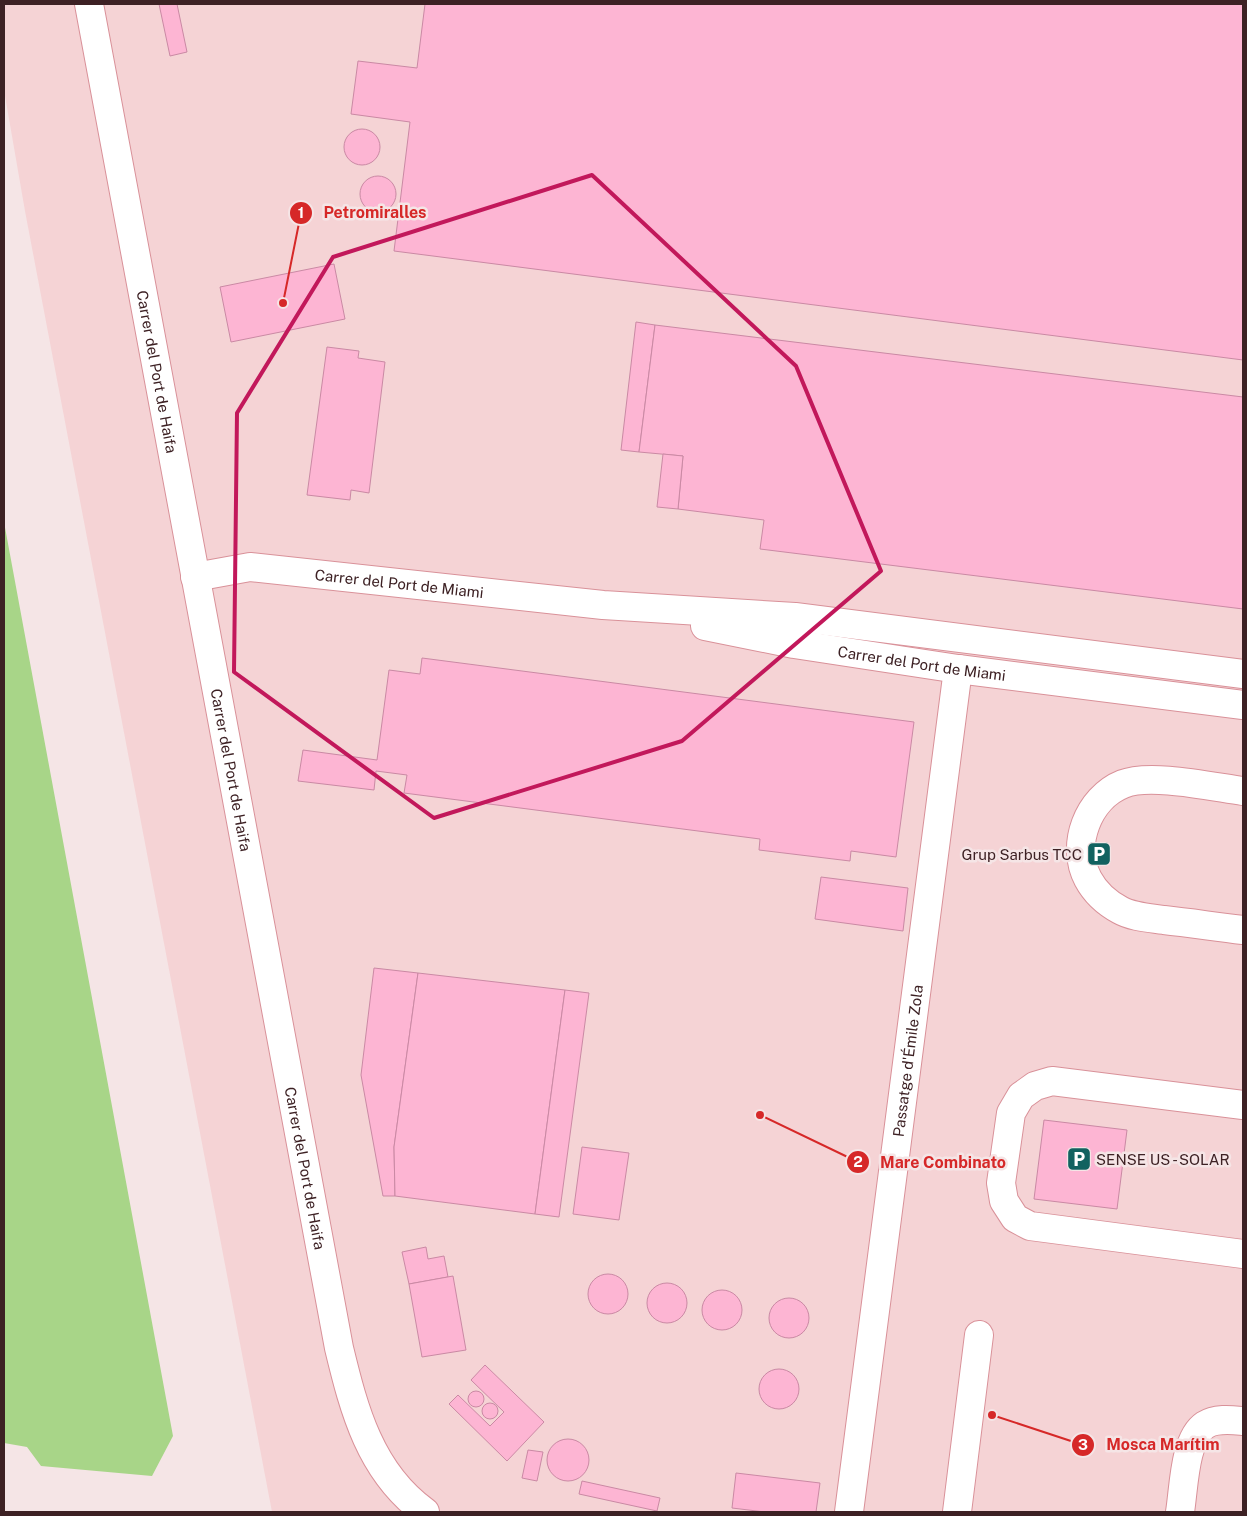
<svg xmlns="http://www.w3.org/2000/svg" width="1247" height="1516" viewBox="0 0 1247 1516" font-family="'Public Sans',sans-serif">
  <rect width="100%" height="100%" fill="#f5e5e6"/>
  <path fill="#f5d3d5" d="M4,4H1243V1512H272L25,211L4,90Z"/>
  <path fill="#a8d588" d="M4,522L173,1436L152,1476L41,1466L27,1447L4,1443Z"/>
  <g fill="#fdb5d3" stroke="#ca89a4">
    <path d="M159,4H177L187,52L170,56Z"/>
    <path d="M425,4H1243V360L394,251L410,122L351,114L358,61L417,68Z"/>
    <circle cx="362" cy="147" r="18"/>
    <circle cx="378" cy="194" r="18"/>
    <path d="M334,264L345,319L231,342L220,287Z"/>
    <path d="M636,322L655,325L639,452L621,450Z"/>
    <path d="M655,325L1243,397V609L760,549L764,520L678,509L683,456L639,452Z"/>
    <path d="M327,347L359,351L358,358L385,362L369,493L351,490L350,500L307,495Z"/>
    <path d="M663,454L683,456L678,509L657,507Z"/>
    <path d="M422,658L914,722L896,857L851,851L850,861L759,850L760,839L404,793L407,775L376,771L374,790L298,781L303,750L377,760L389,670L420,674Z"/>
    <path d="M821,877L908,888L903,931L815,919Z"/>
    <path d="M374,968L418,973L394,1147L395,1196H383L361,1075Z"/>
    <path d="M418,973L565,990L535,1214L395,1196L394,1147Z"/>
    <path d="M565,990L589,993L559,1217L535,1214Z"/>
    <path d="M1044,1120L1127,1130L1117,1209L1034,1199Z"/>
    <path d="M582,1147L629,1153L619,1220L573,1214Z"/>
    <path d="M426,1247L428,1259L444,1256L448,1277L409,1284L402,1252Z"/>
    <circle cx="608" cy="1294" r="20"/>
    <path d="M453,1276L466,1350L422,1357L409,1284Z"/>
    <circle cx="667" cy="1303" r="20"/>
    <circle cx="722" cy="1310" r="20"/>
    <circle cx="789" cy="1318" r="20"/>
    <path d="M485,1365L544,1422L507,1461L449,1404L458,1395L490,1426L504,1412L471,1380Z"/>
    <circle cx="779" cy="1389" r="20"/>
    <circle cx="476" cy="1399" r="8"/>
    <circle cx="490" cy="1411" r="8"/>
    <circle cx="568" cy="1460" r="21"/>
    <path d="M528,1450L543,1452L537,1481L522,1478Z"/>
    <path d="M736,1473L820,1483L816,1512H765L732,1508Z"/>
    <path d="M582,1481L660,1498L657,1511L579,1494Z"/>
  </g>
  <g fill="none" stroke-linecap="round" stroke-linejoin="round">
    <defs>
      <g id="minor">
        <path id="s1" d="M89,4L339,1348C354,1410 370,1472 425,1512"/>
        <path id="s2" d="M195,577L250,567L603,605L795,617L1243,674"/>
        <path id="s3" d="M705,626L794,644L958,669L1243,705"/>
        <path d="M1243,791C1213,787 1150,773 1123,784C1088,798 1070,845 1088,879C1095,892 1107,903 1120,910C1132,917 1151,918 1164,920C1191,923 1217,927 1243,930"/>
        <path d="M1243,1105L1052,1081L1035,1086L1021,1096L1011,1113L1001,1183L1004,1201L1015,1218L1030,1226L1243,1254"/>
        <path id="s4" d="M849,1512L958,669"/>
        <path d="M957,1512L979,1335"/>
        <path d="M1180,1512C1184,1488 1184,1439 1205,1425C1216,1418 1232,1420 1243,1421"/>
      </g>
    </defs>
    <use href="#minor" stroke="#d99199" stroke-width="30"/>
    <use href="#minor" stroke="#fff" stroke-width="28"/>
  </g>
  <path fill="none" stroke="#c2185b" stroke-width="4" stroke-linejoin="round" d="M592,175L796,366L881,571L682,741L434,818L234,672L237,413L333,257Z"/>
  <defs>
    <symbol id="parking-square" viewBox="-11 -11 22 22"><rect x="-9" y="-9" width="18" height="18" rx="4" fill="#126260" stroke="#f5e5e6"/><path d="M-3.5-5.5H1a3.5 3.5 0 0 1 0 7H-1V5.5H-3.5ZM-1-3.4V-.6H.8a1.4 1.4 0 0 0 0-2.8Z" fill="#fff"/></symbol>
  </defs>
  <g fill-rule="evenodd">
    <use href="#parking-square" x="1085" y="840" width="28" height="28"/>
    <use href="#parking-square" x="1065" y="1145" width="28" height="28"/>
  </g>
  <g text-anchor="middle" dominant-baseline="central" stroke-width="5" stroke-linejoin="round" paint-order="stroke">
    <g font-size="15" fill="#3d2124" stroke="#f5e5e6">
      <text stroke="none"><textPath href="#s1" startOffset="374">Carrer del Port de Haifa</textPath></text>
      <text stroke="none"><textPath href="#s2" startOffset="206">Carrer del Port de Miami</textPath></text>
      <text stroke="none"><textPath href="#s3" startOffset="220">Carrer del Port de Miami</textPath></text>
      <text stroke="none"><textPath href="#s1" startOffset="779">Carrer del Port de Haifa</textPath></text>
      <text stroke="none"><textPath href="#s4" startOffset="455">Passatge d'Émile Zola</textPath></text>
      <text stroke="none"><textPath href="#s1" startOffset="1184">Carrer del Port de Haifa</textPath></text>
    </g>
    <g font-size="15" fill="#3d2124" stroke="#f5e5e6" text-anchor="end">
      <text x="1082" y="854">Grup Sarbus TCC</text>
      <text x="1096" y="1159" text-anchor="start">SENSE US - SOLAR</text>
    </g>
  </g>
  <path fill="none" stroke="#d62828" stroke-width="2" d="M283 303L301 213M760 1115L858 1162M992 1415L1083 1445"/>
  <g fill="#d62828" stroke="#f5e5e6" stroke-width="2">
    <circle cx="283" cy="303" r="5"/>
    <circle cx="760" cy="1115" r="5"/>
    <circle cx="992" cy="1415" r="5"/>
    <circle cx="301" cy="213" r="12"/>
    <circle cx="858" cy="1162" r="12"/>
    <circle cx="1083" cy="1445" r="12"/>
  </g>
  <g font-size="15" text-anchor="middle" font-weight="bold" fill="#fff">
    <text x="301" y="218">1</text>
    <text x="858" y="1167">2</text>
    <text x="1083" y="1450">3</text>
  </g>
  <g font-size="16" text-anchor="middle" font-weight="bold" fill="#d62828" stroke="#f5e5e6" stroke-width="5" stroke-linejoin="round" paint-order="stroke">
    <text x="375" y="218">Petromiralles</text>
    <text x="943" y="1168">Mare Combinato</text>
    <text x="1163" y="1450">Mosca Marítim</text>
  </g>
  <rect width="1247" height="1516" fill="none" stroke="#3d2124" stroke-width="10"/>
</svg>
